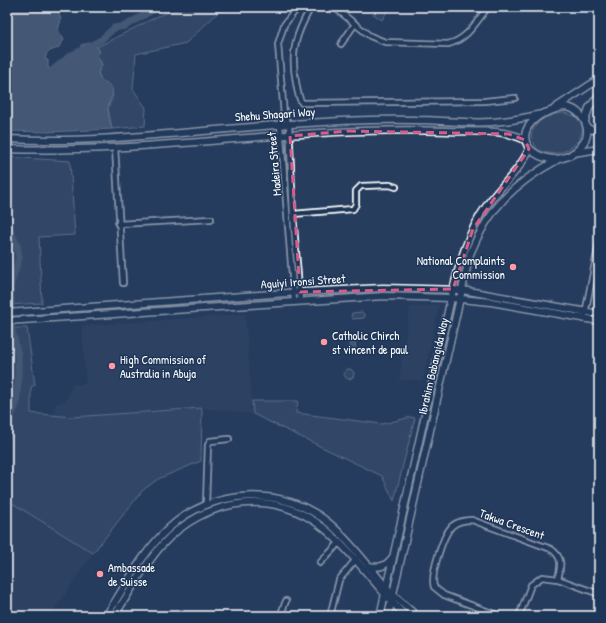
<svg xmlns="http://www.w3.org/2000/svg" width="606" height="623" viewBox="0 0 606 623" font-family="'Patrick Hand',sans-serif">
  <rect width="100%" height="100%" fill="#263d5e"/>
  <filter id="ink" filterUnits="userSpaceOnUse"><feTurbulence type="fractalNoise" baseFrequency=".025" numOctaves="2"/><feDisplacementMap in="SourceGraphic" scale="8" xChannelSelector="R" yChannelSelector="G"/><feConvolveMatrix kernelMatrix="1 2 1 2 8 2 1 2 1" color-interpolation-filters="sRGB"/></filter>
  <g filter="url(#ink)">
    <g fill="#344a68">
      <path d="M439,305L423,380H399L410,307Z"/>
      <path d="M245,314L253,414L202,408L72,417L54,415L55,404L66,401L72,385L86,383L82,326Z"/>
      <path d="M12,503L93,553L50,616H7V511Z"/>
    </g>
    <g fill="#425672" stroke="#a0aab8">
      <path d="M186,7H224L186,43L136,54L133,89L146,108L145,126L112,129L108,108L113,96L108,84L101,80L98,72L102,65L97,55L100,52L97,47L160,15Z"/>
      <path d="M378,7H390L382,20L373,14Z"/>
      <path d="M564,113C605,120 569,168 537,149L531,137C534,120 549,114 564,113Z"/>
      <path d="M7,157L70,161L75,235L39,237L42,303L7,305Z"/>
      <path d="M362,312L365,315L364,318L353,319L351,317L352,313Z"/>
      <path d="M7,328H27L35,385L31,387V413L72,417L202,408L201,461L158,479L143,490L93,553L12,503L7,511Z"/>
      <circle cx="349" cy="374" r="5"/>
      <path d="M252,401H298L296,413L382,424L411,417L415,418L394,501L382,476L253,414Z"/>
    </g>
    <g fill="#67788e" stroke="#a4aebb">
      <path d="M7,7H57L61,20L58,30L64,40L58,48L47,52L45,60H48V68L55,69L60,68L61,61L81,52V45L89,43L97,47L100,52L97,55L102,65L98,73L101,80C122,91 108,95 108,109C108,116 110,123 112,129L48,132L7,131Z"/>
      <path d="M355,340L356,354H350L349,341Z"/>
    </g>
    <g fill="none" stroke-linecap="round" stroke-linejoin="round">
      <g stroke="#67788e" stroke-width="7">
        <path d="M47,75L70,56L101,40L114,28L125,26L158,7"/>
        <path d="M7,226L17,245L19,258L10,287L12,330L18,356V383L16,405L8,422L9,436L7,437"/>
      </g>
      <defs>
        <g id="street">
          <path d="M311,7C296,34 290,51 296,82C297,89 298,97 302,103L485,101L515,98"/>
          <path d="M334,7L370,36L385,42L448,44C468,39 476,22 488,7"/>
          <path d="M341,44L355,24"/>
          <path d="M284,115L289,124L293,214L300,301"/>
          <path d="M115,147L123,283"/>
          <path d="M293,214L353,209L356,204V191L361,186L390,185L396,187"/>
          <path d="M118,224L211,219"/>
          <path d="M294,301L280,125L284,115L278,44L284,25L298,7"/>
          <path d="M584,319L599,243"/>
          <path d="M206,504L208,445L210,441L229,439"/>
          <path d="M320,563L339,543"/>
          <path d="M280,616L286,601"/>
          <path d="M330,616L339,580L357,558"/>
          <path d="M500,616L444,595L434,587C430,575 443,535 452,526C458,521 464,520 472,520L551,549C563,557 561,566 558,579"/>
          <path d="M519,616L531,585L542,577L558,579L599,594"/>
        </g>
        <g id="secondary">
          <path d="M555,108L599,79"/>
          <path d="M585,121L589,108L599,95"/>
          <path d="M587,128L599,132"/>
          <path d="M7,139C102,144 196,130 291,124C332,121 375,119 416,120C442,120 467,124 492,122C509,121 525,118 542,114C550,112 557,107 566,107C574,108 581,114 585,122C588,129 588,136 584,142C559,182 493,142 544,113"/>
          <path d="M7,149C154,154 301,125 448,131C473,132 503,128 525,140"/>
          <path d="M573,153L599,149"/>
          <path d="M7,313L300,292L383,288L462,290L599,314"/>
          <path d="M7,321L384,296L451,298L491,302L599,321"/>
          <path d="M368,566C379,568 385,567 392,558"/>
          <path d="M106,616C125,587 143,551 169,528C212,488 285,485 330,524C351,542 368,566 386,587C395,597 406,607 417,616"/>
          <path d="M114,616C130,593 143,566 162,545C204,498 275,487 325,529C355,554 377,589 406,616"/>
          <path d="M380,616L451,298C459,265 467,233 487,205C500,186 520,171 529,149"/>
          <path d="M388,616L470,254C489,208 513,184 557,160"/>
        </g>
      </defs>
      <use href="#street" stroke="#fff" stroke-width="8"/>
      <use href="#secondary" stroke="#fff" stroke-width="9"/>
      <use href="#street" stroke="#1d3557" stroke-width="4.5"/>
      <use href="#secondary" stroke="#1d3557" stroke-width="6"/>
    </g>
  </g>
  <path d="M0 0H606V623H0ZM348,131L509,134L525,140L529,149L473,229L453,289L300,292L290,136Z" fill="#263d5e" fill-opacity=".55" fill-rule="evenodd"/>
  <path fill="none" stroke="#d45d8c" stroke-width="3" stroke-dasharray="8 5" stroke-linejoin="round" d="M348,131L509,134L525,140L529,149L473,229L453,289L300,292L290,136Z"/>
  <g fill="#ff9aa2" stroke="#1d3557" stroke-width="1.5">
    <circle cx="513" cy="267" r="4"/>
    <circle cx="324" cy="342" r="4"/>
    <circle cx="112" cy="366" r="4"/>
    <circle cx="100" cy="574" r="4"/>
  </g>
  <g text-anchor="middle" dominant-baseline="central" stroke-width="3" stroke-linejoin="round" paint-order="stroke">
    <g font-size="12" fill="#fff" stroke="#1d3557">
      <text transform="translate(275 114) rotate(-4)">Shehu Shagari Way</text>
      <text transform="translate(274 164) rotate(-95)">Madeira Street</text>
      <text transform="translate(303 281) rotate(-4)">Aguiyi Ironsi Street</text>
      <text transform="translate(433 366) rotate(-77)">Ibrahim Babangida Way</text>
      <text transform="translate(512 524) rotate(20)">Takwa Crescent</text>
    </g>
    <g font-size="12" fill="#fff" stroke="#1d3557" text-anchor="start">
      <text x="505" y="260" text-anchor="end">National Complaints<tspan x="505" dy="14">Commission</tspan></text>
      <text x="332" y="335">Catholic Chirch<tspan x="332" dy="14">st vincent de paul</tspan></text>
      <text x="120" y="359">High Commission of<tspan x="120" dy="14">Australia in Abuja</tspan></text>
      <text x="108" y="567">Ambassade<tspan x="108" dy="14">de Suisse</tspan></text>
    </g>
  </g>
  <rect width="606" height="623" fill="none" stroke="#1d3557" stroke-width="24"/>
  <rect x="12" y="12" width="582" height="599" fill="none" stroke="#fff" stroke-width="1.5" filter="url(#ink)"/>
</svg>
